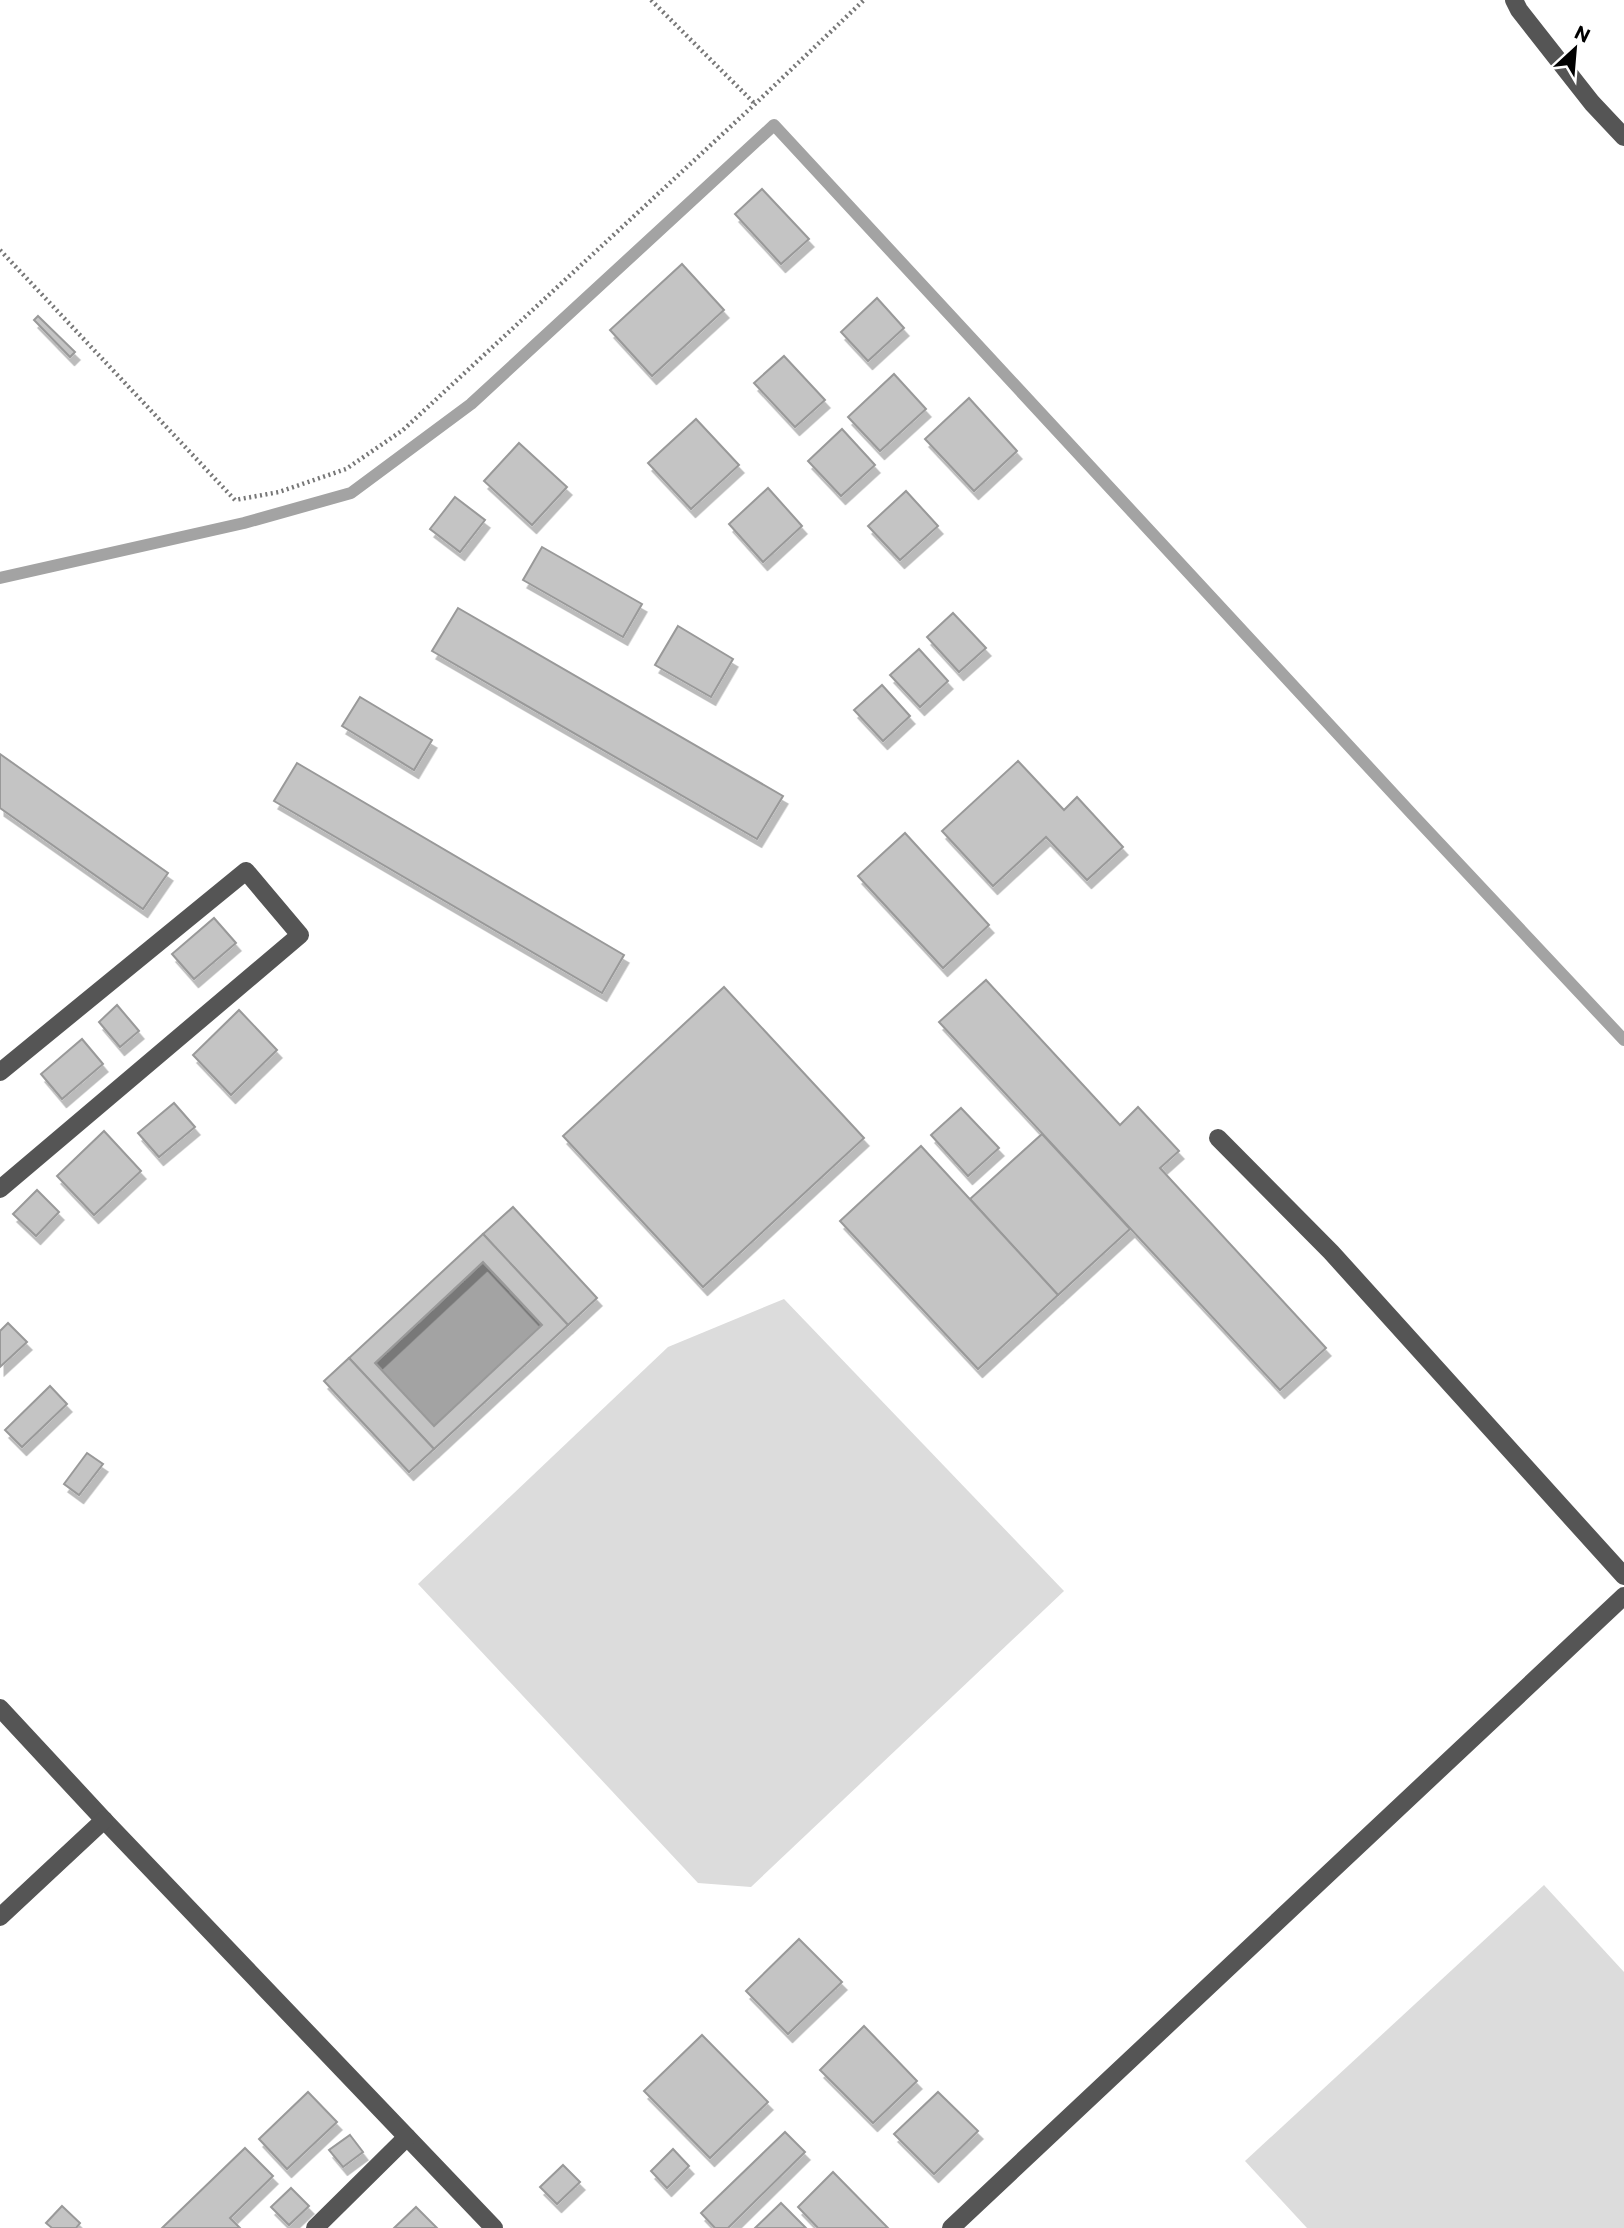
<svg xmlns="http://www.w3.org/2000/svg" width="1624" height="2228" viewBox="0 0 1624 2228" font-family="Commissioner,sans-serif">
  <defs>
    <filter id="shadow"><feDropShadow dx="4.5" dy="8" stdDeviation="0" flood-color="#0004"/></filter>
  </defs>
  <rect width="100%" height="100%" fill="#fff"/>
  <g fill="#dcdcdc">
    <path d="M784,1299L1064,1591L751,1887L698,1883L418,1584L668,1347Z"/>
    <path d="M1544,1885L1624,1972V2228H1307L1245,2161Z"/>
  </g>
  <path fill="#a3a3a3" d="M483,1262L542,1325L434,1426L375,1363Z"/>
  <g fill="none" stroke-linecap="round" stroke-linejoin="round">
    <path stroke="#a3a3a3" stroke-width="12" d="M0,578L244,523L351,493L471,404L774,125L1412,814L1624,1040"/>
  </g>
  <g fill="#c4c4c4" stroke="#999" stroke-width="2" fill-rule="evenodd" filter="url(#shadow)">
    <path d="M762,189L809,239L781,264L735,214Z"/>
    <path d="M682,264L724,310L652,376L610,330Z"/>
    <path d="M877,298L904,328L868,361L841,332Z"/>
    <path d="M38,316L75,352L70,357L34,320Z"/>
    <path d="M784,356L825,400L795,427L754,383Z"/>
    <path d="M894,374L926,409L880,451L848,417Z"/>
    <path d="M969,398L1017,451L974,491L925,439Z"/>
    <path d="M696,419L739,465L691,509L648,463Z"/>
    <path d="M842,429L875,465L841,496L808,461Z"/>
    <path d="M519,443L567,487L532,525L484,481Z"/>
    <path d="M768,488L802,526L763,562L729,524Z"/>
    <path d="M906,491L938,526L900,560L868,526Z"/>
    <path d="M455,497L485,520L460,552L430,529Z"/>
    <path d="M542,547L642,604L623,637L523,580Z"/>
    <path d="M458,608L783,796L757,839L432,651Z"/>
    <path d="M953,613L986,648L959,672L927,637Z"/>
    <path d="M678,626L733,659L711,697L655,665Z"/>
    <path d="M919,649L948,681L920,707L890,675Z"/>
    <path d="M882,685L910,716L883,741L854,710Z"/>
    <path d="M360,697L432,740L414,770L342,726Z"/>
    <path d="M0,754L168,873L143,909L0,808Z"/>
    <path d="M1018,761L1064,810L1077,797L1123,847L1087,880L1046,837L993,886L942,831Z"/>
    <path d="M297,763L624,955L602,993L274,801Z"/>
    <path d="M905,833L989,925L943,968L858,876Z"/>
    <path d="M214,918L236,943L194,979L172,954Z"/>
    <path d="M986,980L1120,1125L1138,1107L1179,1151L1160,1168L1326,1348L1280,1390L939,1022Z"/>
    <path d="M724,987L864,1138L703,1287L563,1136Z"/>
    <path d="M117,1005L139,1031L120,1047L99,1022Z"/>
    <path d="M239,1010L277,1050L231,1095L193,1055Z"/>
    <path d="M82,1039L103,1064L62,1099L41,1074Z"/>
    <path d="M174,1103L195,1127L159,1157L138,1133Z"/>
    <path d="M961,1108L999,1148L968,1176L931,1135Z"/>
    <path d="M104,1131L141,1171L94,1215L57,1176Z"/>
    <path d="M1042,1134L1130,1229L1058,1295L970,1199Z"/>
    <path d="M921,1146L1058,1295L978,1369L840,1221Z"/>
    <path d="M37,1190L59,1212L36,1236L13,1214Z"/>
    <path d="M513,1207L597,1298L568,1325L483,1234Z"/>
    <path d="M483,1234L568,1325L434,1449L349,1358ZM483,1262L542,1325L434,1426L375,1363Z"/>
    <path d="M8,1323L27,1342L0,1367V1331Z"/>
    <path d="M349,1358L434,1449L409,1472L324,1381Z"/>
    <path d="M50,1386L67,1404L22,1447L5,1430Z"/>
    <path d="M87,1453L103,1464L79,1495L64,1484Z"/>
    <path d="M799,1939L842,1982L788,2034L746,1991Z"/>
    <path d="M864,2026L917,2081L873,2123L820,2070Z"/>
    <path d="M702,2035L768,2102L710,2158L644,2091Z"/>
    <path d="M308,2092L337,2122L287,2169L259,2139Z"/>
    <path d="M938,2092L978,2131L934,2174L894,2134Z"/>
    <path d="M785,2132L805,2152L728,2228H715L701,2213Z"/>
    <path d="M350,2135L363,2152L343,2167L329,2150Z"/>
    <path d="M245,2148L273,2176L230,2218L240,2228H162Z"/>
    <path d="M673,2149L689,2166L667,2188L651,2171Z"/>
    <path d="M563,2165L580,2182L557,2204L540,2187Z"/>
    <path d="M833,2172L888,2228H818L798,2207Z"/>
    <path d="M291,2188L309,2206L289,2225L271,2207Z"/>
    <path d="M781,2203L806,2228H755Z"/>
    <path d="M62,2206L80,2223L76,2228H52L46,2223Z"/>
    <path d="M416,2207L437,2228H394Z"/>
  </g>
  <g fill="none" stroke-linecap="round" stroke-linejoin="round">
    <g stroke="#777" stroke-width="4.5" stroke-dasharray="2 3.5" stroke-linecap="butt">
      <path d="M651,0L755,104"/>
      <path d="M0,250L235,500L279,492L346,469L403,430L755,104L864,0"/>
    </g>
    <g stroke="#555" stroke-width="18">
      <path d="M1514,0L1519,10L1592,103L1624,137"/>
      <path d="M0,1072L246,871L300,935L0,1189"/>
      <path d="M1218,1138L1331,1252L1624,1576"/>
      <path d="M0,1708L104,1820L494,2228"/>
      <path d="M0,1917L104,1820"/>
      <path d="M315,2228L407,2137"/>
      <path d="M951,2228L1624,1596"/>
    </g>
  </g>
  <g transform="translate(1575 49) rotate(26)" stroke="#ffffff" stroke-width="5" paint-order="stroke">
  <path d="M0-5L12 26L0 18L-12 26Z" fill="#000000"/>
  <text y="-10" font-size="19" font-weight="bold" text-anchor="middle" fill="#000000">N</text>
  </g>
</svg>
